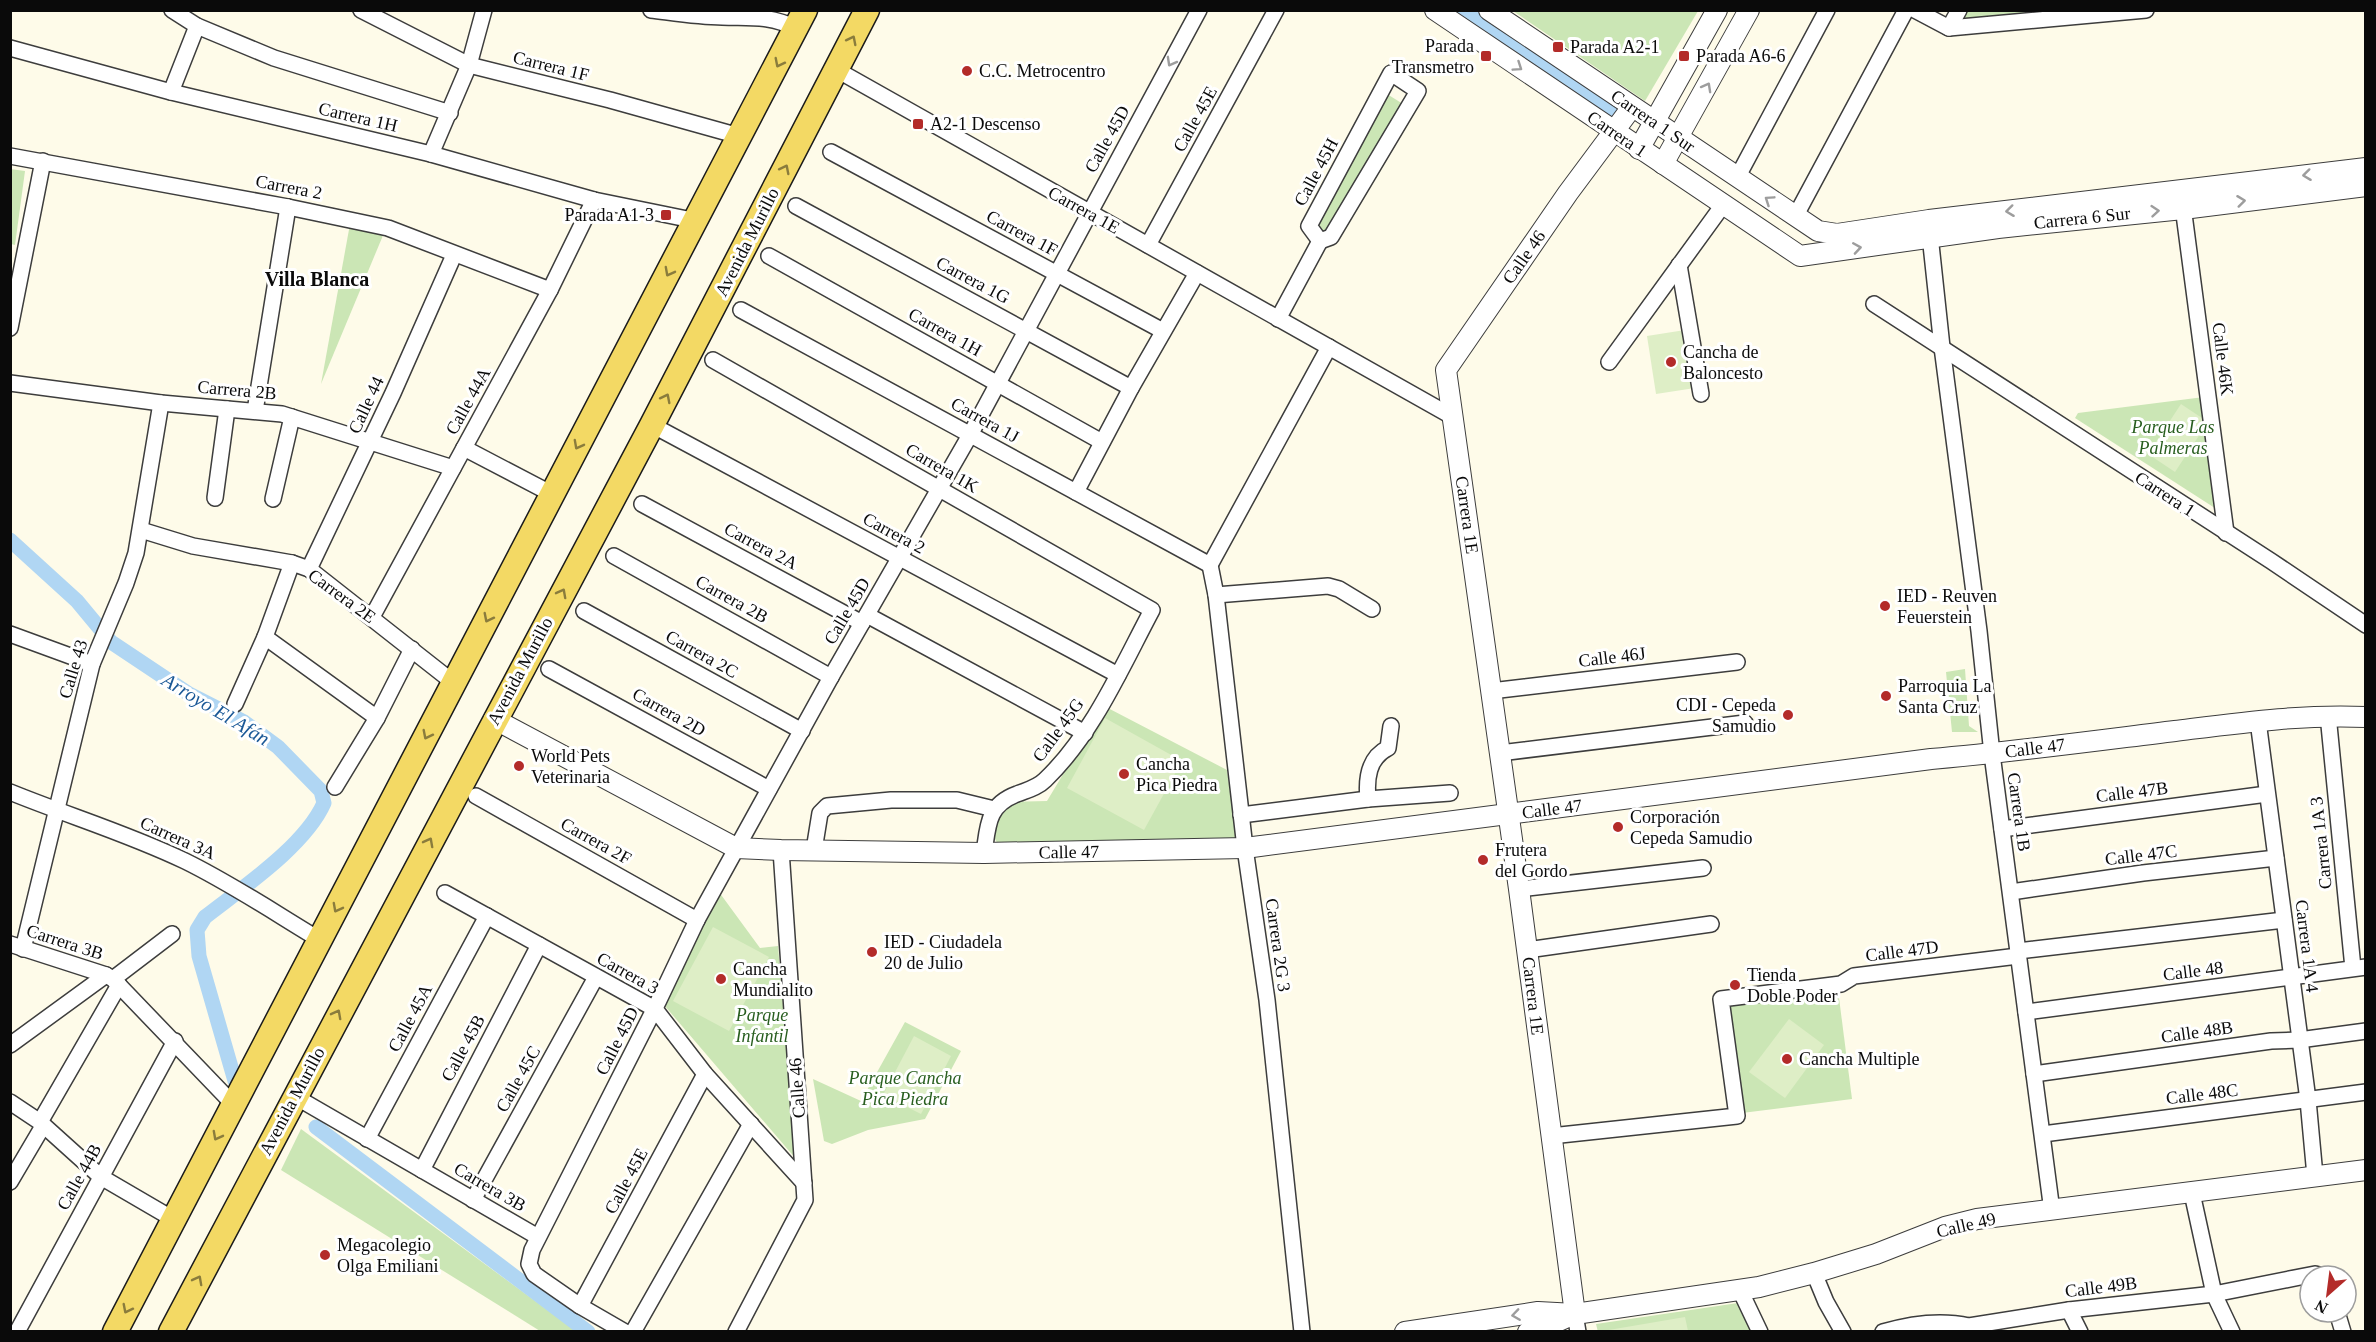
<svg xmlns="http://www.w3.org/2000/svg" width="2376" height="1342" viewBox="0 0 2376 1342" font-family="'Times New Roman',serif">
  <rect width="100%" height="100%" fill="#fefbe9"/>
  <g fill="#cbe6b5">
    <path d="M1513,11H1698L1645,101Z"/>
    <path d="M1961,11H2113L1953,26Z"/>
    <path d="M1387,94L1403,104L1327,233L1314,227Z"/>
    <path d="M10,169L25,171L15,245L11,244Z"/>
    <path d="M350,224L384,233L321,384Z"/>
    <path d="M2204,397L2218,510L2075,418L2078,413Z"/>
    <path d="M1965,669L1969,726L1978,732H1952L1946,672Z"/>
    <path d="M1104,706L1227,770L1237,842L998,844L993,836L997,813L1011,802L1047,801Z"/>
    <path d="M719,892L760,948L778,946L796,1159L664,1005Z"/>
    <path d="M1838,990L1852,1099L1742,1113L1727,1004Z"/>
    <path d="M905,1022L961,1051L925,1119L868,1130L832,1144L824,1141L813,1079L861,1101Z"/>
    <path d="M301,1129L576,1331H540L281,1170Z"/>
    <path d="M1738,1303L1752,1331L1598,1332L1596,1324Z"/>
  </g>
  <g fill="#deeec6">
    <path d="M1685,330L1695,388L1656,394L1647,336Z"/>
    <path d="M2181,404L2208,422L2175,472L2148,454Z"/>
    <path d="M1105,718L1182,761L1144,830L1067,788Z"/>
    <path d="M713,927L769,957L729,1031L673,1001Z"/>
    <path d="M1789,1019L1824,1045L1785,1098L1749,1072Z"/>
    <path d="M914,1036L951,1056L921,1114L883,1095Z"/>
    <path d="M1685,1317L1688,1331H1603Z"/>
  </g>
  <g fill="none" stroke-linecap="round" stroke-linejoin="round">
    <g stroke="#b0d6f3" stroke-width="15">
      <path d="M1462,10L1610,110"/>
      <path d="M10,540L77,601L111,642L189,694L244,722L278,747L321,791L324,803C305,846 242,888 205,917L197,930L199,956L235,1081"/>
      <path d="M316,1127L588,1332"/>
    </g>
    <defs>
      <g id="minor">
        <path d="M172,10L197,26L274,58L450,113"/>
        <path d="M361,10L469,65L610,100L739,136"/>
        <path d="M651,10C675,13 699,17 722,17C751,18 769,15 796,28"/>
        <path d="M1915,10L1949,28L2146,10"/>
        <path d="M1949,28L1959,10"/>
        <path d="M10,48L171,92L431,154L594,200L697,221"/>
        <path d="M837,70L1453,417"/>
        <path d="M1391,73L1418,91L1331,237L1320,241L1309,226Z"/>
        <path d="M171,92L197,26"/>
        <path d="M831,152L1163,331"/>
        <path d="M431,154L469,65L484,10"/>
        <path d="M10,156L288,207L388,228L550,290"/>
        <path d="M1737,178L1827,10"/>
        <path d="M2182,199L2226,533"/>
        <path d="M796,206L1131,388"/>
        <path d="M1795,217L1906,10"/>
        <path d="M1929,226L1942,347L1979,631L1992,754L2052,1211"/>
        <path d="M1148,245L1276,10"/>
        <path d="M769,256L1102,442"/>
        <path d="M1679,265L1701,394"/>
        <path d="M1874,304L2271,561L2366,625"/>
        <path d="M741,310L1210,565"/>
        <path d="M1278,319L1320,241"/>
        <path d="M10,328L43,161"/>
        <path d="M713,360L1152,610C1121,668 1093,734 1045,780C1037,788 1027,790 1017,794C987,805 988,826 984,853"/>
        <path d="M1609,362L1723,205"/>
        <path d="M10,383L161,403L282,414L453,468"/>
        <path d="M255,411L288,207"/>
        <path d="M652,425L1118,675"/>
        <path d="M464,448L552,494"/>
        <path d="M1076,492L1131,388L1197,273"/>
        <path d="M215,498L227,409"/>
        <path d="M273,499L292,417"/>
        <path d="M642,504L862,623"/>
        <path d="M141,530L193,546L292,563L309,569L454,683"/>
        <path d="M614,556L831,677"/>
        <path d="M1210,565L1216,595L1245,848L1267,1000L1302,1332"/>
        <path d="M1210,565L1329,347"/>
        <path d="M309,569L393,393L454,255"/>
        <path d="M1216,595L1328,586L1339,589L1372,609"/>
        <path d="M584,611L802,731"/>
        <path d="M867,615L1085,733"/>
        <path d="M372,617L550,290L594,200"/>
        <path d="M10,634L92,664"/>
        <path d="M265,637L377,718"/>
        <path d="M549,669L769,789"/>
        <path d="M1491,691L1737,662"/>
        <path d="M235,704L265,637L292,563"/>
        <path d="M2328,715L2353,968"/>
        <path d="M2258,721L2308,1100L2315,1176"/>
        <path d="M1500,753L1745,723"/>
        <path d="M335,787L377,718L412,649"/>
        <path d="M10,792C69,816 129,834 185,861C232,884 275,913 320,940"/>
        <path d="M476,796L697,920"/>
        <path d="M1368,799C1366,779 1368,758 1388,748L1391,726"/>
        <path d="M1241,815L1368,799L1450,793"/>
        <path d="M2002,829L2267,794"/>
        <path d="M814,850L820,813L827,806L891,800H957L994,809"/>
        <path d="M1519,889L1703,868"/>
        <path d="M2011,892L2143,873L2276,858"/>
        <path d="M445,893L655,1009L705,1074L804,1183"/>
        <path d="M10,944L106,975L113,979L234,1105"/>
        <path d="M23,949L92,664L126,583L136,553L161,403"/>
        <path d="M1527,950L1711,924"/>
        <path d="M2018,951L2284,920"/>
        <path d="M113,979L172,934"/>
        <path d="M2026,1012L2366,967"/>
        <path d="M10,1045L106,975"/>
        <path d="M2034,1074L2271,1041L2299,1040L2366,1031"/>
        <path d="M294,1096L538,1237"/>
        <path d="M10,1102L40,1122L101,1177L173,1219"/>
        <path d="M40,1122L119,985"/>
        <path d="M2043,1134L2366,1092"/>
        <path d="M1551,1136L1737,1116L1721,999L1841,984L1854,976L2018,956"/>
        <path d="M367,1139L487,916"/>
        <path d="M422,1170L539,945"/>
        <path d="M10,1182L43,1126"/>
        <path d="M2192,1193L2214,1294L2232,1332"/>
        <path d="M473,1200L596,977"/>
        <path d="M1814,1273L1826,1302L1843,1332"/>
        <path d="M1740,1290L1760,1332"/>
        <path d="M580,1306L705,1074"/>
        <path d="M2069,1310L2080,1332"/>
        <path d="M2337,1312L2343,1332"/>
        <path d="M1575,1314L1578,1332"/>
        <path d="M17,1332L175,1041"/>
        <path d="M625,1332L580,1306L534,1274L529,1264L532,1250L659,1000L697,920L831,677L970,435L1199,10"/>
        <path d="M633,1332L751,1124"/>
        <path d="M736,1332L805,1200L781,850"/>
        <path d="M1883,1332C1910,1324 1942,1320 1969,1326L2069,1310L2214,1294L2315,1274L2323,1276"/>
      </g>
      <g id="tertiary">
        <path d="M1435,10L1800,256L1998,228L2183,209L2366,186"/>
        <path d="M1489,10L1818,231L1837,234L1929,220L2366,168"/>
        <path d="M1639,149L1717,10"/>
        <path d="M1663,164L1749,10"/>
        <path d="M494,719L736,848L781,850L984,853L1245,848L1931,759C2013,752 2094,741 2175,731C2239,723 2302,714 2366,717"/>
        <path d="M1575,1314L1519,889L1446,370L1568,193L1632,107"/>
        <path d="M1405,1332L1538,1312L1575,1314L1759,1287L1814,1273L1876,1254L1945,1227L1977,1219L2366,1170"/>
        <path d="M1528,1332L1539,1330L1572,1315"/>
      </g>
      <g id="primary">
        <path d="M115,1332L805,10"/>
        <path d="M171,1332L652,425L867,10"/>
      </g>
    </defs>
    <use href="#minor" stroke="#3d3d3d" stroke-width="18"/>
    <use href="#tertiary" stroke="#3d3d3d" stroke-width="22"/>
    <use href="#primary" stroke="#1b1b1b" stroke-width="27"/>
    <use href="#minor" stroke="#fff" stroke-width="15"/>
    <use href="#tertiary" stroke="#fff" stroke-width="20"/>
    <use href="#primary" stroke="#f3d964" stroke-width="24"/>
  </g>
  <defs><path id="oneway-chevron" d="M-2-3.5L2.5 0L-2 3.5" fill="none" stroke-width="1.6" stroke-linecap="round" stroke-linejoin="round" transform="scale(1.5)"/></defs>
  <g stroke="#8a7c3c">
    <use href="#oneway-chevron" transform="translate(852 40) rotate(-63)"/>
    <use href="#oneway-chevron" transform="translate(779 63) rotate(117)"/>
    <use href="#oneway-chevron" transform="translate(785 169) rotate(-63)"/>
    <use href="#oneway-chevron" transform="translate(669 272) rotate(118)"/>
    <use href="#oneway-chevron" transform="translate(666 398) rotate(-63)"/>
    <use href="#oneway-chevron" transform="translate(578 445) rotate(118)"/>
    <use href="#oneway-chevron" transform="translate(562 593) rotate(-62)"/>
    <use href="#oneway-chevron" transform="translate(488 618) rotate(117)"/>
    <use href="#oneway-chevron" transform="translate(427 735) rotate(117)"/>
    <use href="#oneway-chevron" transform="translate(429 842) rotate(-62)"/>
    <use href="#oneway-chevron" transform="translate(337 908) rotate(118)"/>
    <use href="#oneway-chevron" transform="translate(337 1014) rotate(-62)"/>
    <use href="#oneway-chevron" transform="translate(217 1136) rotate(118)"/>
    <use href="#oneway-chevron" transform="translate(198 1280) rotate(-62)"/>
    <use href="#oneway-chevron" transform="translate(127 1309) rotate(117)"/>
  </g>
  <g stroke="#9d9d9d">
    <use href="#oneway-chevron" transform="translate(1171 62) rotate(119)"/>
    <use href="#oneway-chevron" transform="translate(1518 67) rotate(34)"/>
    <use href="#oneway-chevron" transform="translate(1707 87) rotate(-61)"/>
    <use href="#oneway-chevron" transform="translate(2307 175) rotate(173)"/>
    <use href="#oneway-chevron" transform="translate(1769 200) rotate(-146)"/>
    <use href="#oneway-chevron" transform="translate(2241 201) rotate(-7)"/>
    <use href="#oneway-chevron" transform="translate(2010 211) rotate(173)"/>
    <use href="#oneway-chevron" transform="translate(2155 211) rotate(-5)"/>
    <use href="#oneway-chevron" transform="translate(1857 248) rotate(-9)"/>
    <use href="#oneway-chevron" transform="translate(1516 1315) rotate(172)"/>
  </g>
  <g fill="#b32b29" stroke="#fff" stroke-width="2">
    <rect x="1552" y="41" width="12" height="12" rx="3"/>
    <rect x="1480" y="50" width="12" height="12" rx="3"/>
    <rect x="1678" y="50" width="12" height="12" rx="3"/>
    <circle cx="967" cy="71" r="6"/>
    <rect x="912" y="118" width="12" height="12" rx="3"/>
    <rect x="660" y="209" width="12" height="12" rx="3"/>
    <circle cx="1671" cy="362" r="6"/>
    <circle cx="1885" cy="606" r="6"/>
    <circle cx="1886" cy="696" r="6"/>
    <circle cx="1788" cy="715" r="6"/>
    <circle cx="519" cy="766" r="6"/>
    <circle cx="1124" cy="774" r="6"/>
    <circle cx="1618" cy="827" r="6"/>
    <circle cx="1483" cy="860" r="6"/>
    <circle cx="872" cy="952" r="6"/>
    <circle cx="721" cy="979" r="6"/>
    <circle cx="1735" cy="985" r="6"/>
    <circle cx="1787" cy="1059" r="6"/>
    <circle cx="325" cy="1255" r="6"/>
  </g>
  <g text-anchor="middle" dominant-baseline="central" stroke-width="6" stroke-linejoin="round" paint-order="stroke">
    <g font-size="18" fill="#0a0a0a" stroke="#fff" text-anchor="start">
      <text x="1474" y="46" text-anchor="end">Parada<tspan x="1474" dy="21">Transmetro</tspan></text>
      <text x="1570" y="47">Parada A2-1</text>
      <text x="1696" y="56">Parada A6-6</text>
      <text x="979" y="71">C.C. Metrocentro</text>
      <text x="930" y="124">A2-1 Descenso</text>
      <text x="654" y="215" text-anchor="end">Parada A1-3</text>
      <text x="1683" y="352">Cancha de<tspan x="1683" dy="21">Baloncesto</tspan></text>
      <text x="1897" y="596">IED - Reuven<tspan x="1897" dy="21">Feuerstein</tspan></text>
      <text x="1898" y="686">Parroquia La<tspan x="1898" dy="21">Santa Cruz</tspan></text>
      <text x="1776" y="705" text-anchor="end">CDI - Cepeda<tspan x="1776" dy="21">Samudio</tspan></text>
      <text x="531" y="756">World Pets<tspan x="531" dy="21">Veterinaria</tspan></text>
      <text x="1136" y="764">Cancha<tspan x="1136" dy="21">Pica Piedra</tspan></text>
      <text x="1630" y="817">Corporación<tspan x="1630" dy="21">Cepeda Samudio</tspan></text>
      <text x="1495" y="850">Frutera<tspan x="1495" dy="21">del Gordo</tspan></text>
      <text x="884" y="942">IED - Ciudadela<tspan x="884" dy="21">20 de Julio</tspan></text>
      <text x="733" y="969">Cancha<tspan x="733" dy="21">Mundialito</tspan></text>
      <text x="1747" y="975">Tienda<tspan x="1747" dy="21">Doble Poder</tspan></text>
      <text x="1799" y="1059">Cancha Multiple</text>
      <text x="337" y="1245">Megacolegio<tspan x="337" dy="21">Olga Emiliani</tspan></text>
    </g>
    <g font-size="18" fill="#0a0a0a" stroke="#fff">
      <text transform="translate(551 66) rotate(14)">Carrera 1F</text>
      <text transform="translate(358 117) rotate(13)">Carrera 1H</text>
      <text transform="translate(1195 119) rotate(-61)">Calle 45E</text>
      <text transform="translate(1653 121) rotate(34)">Carrera 1 Sur</text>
      <text transform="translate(1617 134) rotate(34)">Carrera 1</text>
      <text transform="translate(1107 139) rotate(-61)">Calle 45D</text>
      <text transform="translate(1316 172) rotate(-62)">Calle 45H</text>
      <text transform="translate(289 187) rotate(11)">Carrera 2</text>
      <text transform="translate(1084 210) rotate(29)">Carrera 1E</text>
      <text transform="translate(2082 218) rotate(-6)">Carrera 6 Sur</text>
      <text transform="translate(1022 233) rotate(28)">Carrera 1F</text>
      <text transform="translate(747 242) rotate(-63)">Avenida Murillo</text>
      <text transform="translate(1524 257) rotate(-55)">Calle 46</text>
      <text transform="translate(973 280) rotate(28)">Carrera 1G</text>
      <text transform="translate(945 332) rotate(29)">Carrera 1H</text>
      <text transform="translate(2223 359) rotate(83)">Calle 46K</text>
      <text transform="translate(237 390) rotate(5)">Carrera 2B</text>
      <text transform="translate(468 401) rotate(-61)">Calle 44A</text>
      <text transform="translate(366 405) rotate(-65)">Calle 44</text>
      <text transform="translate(985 420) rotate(29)">Carrera 1J</text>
      <text transform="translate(942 468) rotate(30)">Carrera 1K</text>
      <text transform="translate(2165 494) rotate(33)">Carrera 1</text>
      <text transform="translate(1467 515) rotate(82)">Carrera 1E</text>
      <text transform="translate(894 533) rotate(28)">Carrera 2</text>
      <text transform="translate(761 546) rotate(28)">Carrera 2A</text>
      <text transform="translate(342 596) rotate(36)">Carrera 2E</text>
      <text transform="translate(732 599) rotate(29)">Carrera 2B</text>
      <text transform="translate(847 611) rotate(-60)">Calle 45D</text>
      <text transform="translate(702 654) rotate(29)">Carrera 2C</text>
      <text transform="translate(1612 657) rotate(-7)">Calle 46J</text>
      <text transform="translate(73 669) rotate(-73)">Calle 43</text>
      <text transform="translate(520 671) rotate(-62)">Avenida Murillo</text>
      <text transform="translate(669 712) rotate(29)">Carrera 2D</text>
      <text transform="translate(1058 730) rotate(-54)">Calle 45G</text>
      <text transform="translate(2035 748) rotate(-7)">Calle 47</text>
      <text transform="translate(2132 792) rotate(-7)">Calle 47B</text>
      <text transform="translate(1552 809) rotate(-7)">Calle 47</text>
      <text transform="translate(2019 812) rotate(82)">Carrera 1B</text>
      <text transform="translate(178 838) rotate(24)">Carrera 3A</text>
      <text transform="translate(596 841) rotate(29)">Carrera 2F</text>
      <text transform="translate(2321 843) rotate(-96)">Carrera 1A 3</text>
      <text transform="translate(1069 852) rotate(-1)">Calle 47</text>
      <text transform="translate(2141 855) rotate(-7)">Calle 47C</text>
      <text transform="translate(65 942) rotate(18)">Carrera 3B</text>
      <text transform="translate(1278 945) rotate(82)">Carrera 2G 3</text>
      <text transform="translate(2307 946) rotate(83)">Carrera 1A 4</text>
      <text transform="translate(1902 951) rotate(-7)">Calle 47D</text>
      <text transform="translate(2193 971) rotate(-7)">Calle 48</text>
      <text transform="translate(628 973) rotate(29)">Carrera 3</text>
      <text transform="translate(1533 996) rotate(83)">Carrera 1E</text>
      <text transform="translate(410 1018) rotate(-62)">Calle 45A</text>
      <text transform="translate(2197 1032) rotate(-8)">Calle 48B</text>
      <text transform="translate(617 1041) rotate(-63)">Calle 45D</text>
      <text transform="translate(463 1048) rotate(-62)">Calle 45B</text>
      <text transform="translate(518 1079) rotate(-61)">Calle 45C</text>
      <text transform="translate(797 1088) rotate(-94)">Calle 46</text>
      <text transform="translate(2202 1094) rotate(-7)">Calle 48C</text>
      <text transform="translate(292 1101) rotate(-62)">Avenida Murillo</text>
      <text transform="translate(79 1177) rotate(-61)">Calle 44B</text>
      <text transform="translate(626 1181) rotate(-62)">Calle 45E</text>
      <text transform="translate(490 1187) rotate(30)">Carrera 3B</text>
      <text transform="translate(1966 1225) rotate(-13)">Calle 49</text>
      <text transform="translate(2101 1287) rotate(-7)">Calle 49B</text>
    </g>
    <g font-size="18" font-style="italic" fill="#285e1f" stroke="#fff">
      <text x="2173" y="427">Parque Las<tspan x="2173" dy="21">Palmeras</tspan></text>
      <text x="762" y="1015">Parque<tspan x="762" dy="21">Infantil</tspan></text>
      <text x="905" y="1078">Parque Cancha<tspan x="905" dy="21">Pica Piedra</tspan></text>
    </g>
    <g font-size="20" font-weight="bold" fill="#0a0a0a" stroke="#fff">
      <text x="317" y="279">Villa Blanca</text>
    </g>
    <g font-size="20" font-style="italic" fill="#1a5896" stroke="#fff">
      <text transform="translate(216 709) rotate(31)">Arroyo El Afán</text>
    </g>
  </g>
  <rect width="2376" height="1342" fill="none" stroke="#0a0a0a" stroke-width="24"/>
  <g transform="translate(2328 1294) rotate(208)"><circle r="28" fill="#ffffff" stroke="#9d9d9d" stroke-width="1.5"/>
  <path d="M0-4.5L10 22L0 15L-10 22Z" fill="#b32b29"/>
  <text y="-9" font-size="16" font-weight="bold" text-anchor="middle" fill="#0a0a0a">N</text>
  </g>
</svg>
